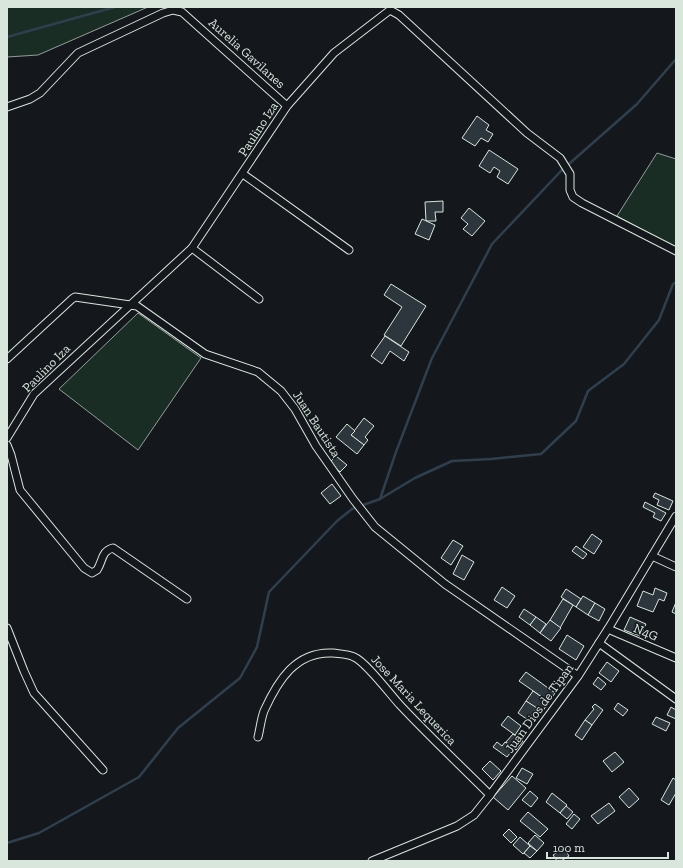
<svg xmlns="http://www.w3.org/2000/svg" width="683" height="868" viewBox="0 0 683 868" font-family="'Zilla Slab',serif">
  <rect width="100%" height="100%" fill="#14181c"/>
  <g fill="#1a2d24" stroke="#939e99">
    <path d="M7,7H148L38,55L7,57Z"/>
    <path d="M657,153L676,159V248L617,216Z"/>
    <path d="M138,313L201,358L138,450L59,389Z"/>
  </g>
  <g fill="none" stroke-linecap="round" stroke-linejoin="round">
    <g stroke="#2f3f4d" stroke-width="2.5">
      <path d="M7,37L115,7"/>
      <path d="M380,499L415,478L452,461L491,459L541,454L576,421L588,391L624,364L659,320L673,284L676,282"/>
      <path d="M7,843L39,833L139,777L178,728L240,678L257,647L269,592L337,521L352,509L380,499L396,452L432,358L492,244L561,171L637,104L676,59"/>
    </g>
  </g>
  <g fill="#2c363c" stroke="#d8e6dc">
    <path d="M477,116L489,125L486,130L493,134L488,142L481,138L475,146L462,138Z"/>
    <path d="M489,150L518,169L508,184L497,177L500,171L494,167L490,173L479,166Z"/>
    <path d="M443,201V212H435L436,221H426L425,202Z"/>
    <path d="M469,208L485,221L472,236L463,229L468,224L461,218Z"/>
    <path d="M422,219L435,225L429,240L415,234Z"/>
    <path d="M391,284L426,306L401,346L384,335L402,307L384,295Z"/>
    <path d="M385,336L409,352L404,361L390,351L382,364L371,356Z"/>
    <path d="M364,418L374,426L365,437L368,440L364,445L351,435Z"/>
    <path d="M347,424L355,431L351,435L364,445L357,454L336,437Z"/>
    <path d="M336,456L347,465L340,472L330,462Z"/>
    <path d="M332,484L341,496L330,504L321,493Z"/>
    <path d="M655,493L673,501L669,510L657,505L659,500L653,497Z"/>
    <path d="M645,502L666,513L661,521L653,517L655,513L643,507Z"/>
    <path d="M592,534L602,541L594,554L583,547Z"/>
    <path d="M453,540L463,546L451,565L441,558Z"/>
    <path d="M576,546L587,554L583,559L572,551Z"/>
    <path d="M462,555L474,562L464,580L453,574Z"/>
    <path d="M502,587L515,596L507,608L494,600Z"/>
    <path d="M655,588L667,593L664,601L659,599L653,612L637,606L643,591L653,595Z"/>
    <path d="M566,589L581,599L576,607L561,597Z"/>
    <path d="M583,596L595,603L588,615L576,607Z"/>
    <path d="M563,599L573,605L560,628L550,620Z"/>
    <path d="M676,602V614L672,612Z"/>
    <path d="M595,603L605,609L599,621L588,615Z"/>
    <path d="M524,609L536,617L530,625L519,617Z"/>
    <path d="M536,617L546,624L540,633L530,625Z"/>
    <path d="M630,617L646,624L640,636L624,630Z"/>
    <path d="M550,620L561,628L551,641L540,633Z"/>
    <path d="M567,635L584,646L576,660L559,649Z"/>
    <path d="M607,662L619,671L611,682L599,673Z"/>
    <path d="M526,672L555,693L549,702L519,681Z"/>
    <path d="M598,677L606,684L601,690L593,684Z"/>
    <path d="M533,691L549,702L542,712L526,701Z"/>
    <path d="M526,701L537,708L528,720L518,713Z"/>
    <path d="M618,703L628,710L623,716L614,709Z"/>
    <path d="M595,704L603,710L592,725L585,720L594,709L592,707Z"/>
    <path d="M671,707L676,710V719L667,715Z"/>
    <path d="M508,716L521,726L515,735L501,725Z"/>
    <path d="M656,717L670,723L666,731L652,724Z"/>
    <path d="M585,720L592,725L582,740L575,735Z"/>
    <path d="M513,734L523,741L516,750L506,742Z"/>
    <path d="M497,742L502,746L505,742L514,748L507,757L493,747Z"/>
    <path d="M615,752L624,762L612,772L603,761Z"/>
    <path d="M490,761L501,771L493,780L482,769Z"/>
    <path d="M522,768L533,774L527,784L516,778Z"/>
    <path d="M512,776L526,788L508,810L493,797Z"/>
    <path d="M673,778L676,780V793L669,805L661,800Z"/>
    <path d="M629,788L639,799L629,808L619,797Z"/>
    <path d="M530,791L538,798L531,807L522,800Z"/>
    <path d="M552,793L567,805L560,813L546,802Z"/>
    <path d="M609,803L615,811L598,824L591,816Z"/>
    <path d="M566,806L573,812L567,819L560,813Z"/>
    <path d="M528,812L548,829L540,837L520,821Z"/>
    <path d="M574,814L580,819L572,829L566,824Z"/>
    <path d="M509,829L517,837L511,843L503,835Z"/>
    <path d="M535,835L544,843L537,851L528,843Z"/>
    <path d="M520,837L530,846L523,854L513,845Z"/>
    <path d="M530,846L537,851L530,858L524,853Z"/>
    <path d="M564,848L569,856L561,861H557L553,855Z"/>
  </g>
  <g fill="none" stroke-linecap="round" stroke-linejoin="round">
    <defs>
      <g id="minor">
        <path d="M7,107L30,99L40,93L78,53L163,13L173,10L182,12L287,106"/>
        <path d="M243,174L349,250"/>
        <path d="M192,248L259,299"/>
        <path d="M7,359L72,299L75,297L137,306L205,354L258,372L281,391L295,409L316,446L353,499L375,527L445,584L523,638L578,676"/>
        <path d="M7,438L34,394L192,248L287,106L334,53L390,10L399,15L527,133L560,158L570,174V190L573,197L582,203L676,251"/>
        <path d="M7,445L11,455L20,490L84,568L92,573L97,570C103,561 101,551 113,548L187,599"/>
        <path d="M652,556L676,567"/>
        <path d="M7,628L24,671L34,693L103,770"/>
        <path d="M608,629L676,658"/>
        <path d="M599,643L676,699"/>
        <path d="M258,737C260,729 261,719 264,711C278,680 296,651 333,653C340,654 348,654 354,657C366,662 390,694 400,705C429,736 460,765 490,795"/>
        <path d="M372,861L457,826L474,815L490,795L578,676L608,629L676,516"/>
      </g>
    </defs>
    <use href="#minor" stroke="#d8e6dc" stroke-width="9"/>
    <use href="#minor" stroke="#14181c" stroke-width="7"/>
  </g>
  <g text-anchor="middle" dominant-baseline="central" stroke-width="3" stroke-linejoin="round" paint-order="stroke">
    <g font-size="13" fill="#d8e6dc" stroke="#14181c">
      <text transform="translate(247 53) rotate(42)">Aurelia Gavilanes</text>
      <text transform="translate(258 129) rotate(-57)">Paulino Iza</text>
      <text transform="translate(46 368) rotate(-45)">Paulino Iza</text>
      <text transform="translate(317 424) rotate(57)">Juan Bautista</text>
      <text transform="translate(646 632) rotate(23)">N4G</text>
      <text transform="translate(414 700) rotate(47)">Jose Maria Lequerica</text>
      <text transform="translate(539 708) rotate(-54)">Juan Dios de Tipan</text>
    </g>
  </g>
  <rect width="683" height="868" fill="none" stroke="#d8e6dc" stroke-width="16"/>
  <path d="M547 852v6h121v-6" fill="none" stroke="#d8e6dc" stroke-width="2"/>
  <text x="553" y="852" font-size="12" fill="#d8e6dc" stroke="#14181c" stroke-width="3" paint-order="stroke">100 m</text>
</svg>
